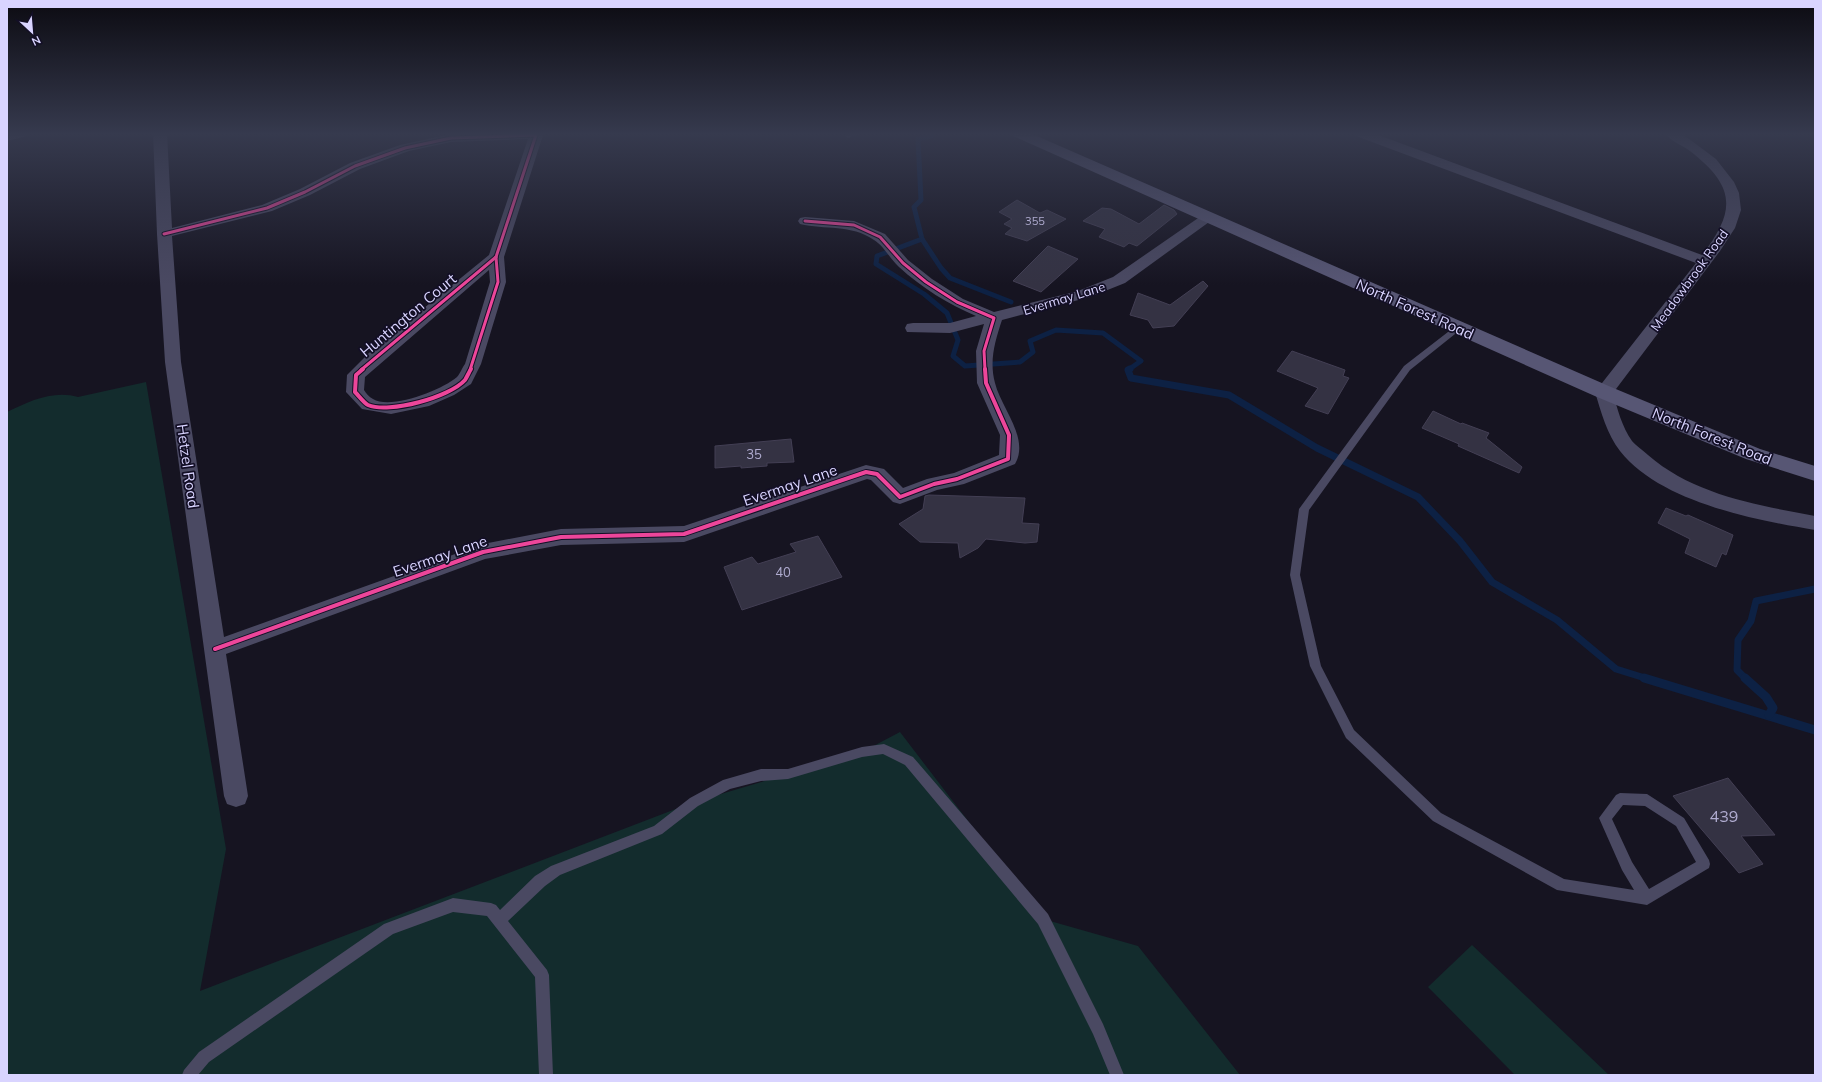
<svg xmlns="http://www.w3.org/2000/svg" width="1822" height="1082" viewBox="0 0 1822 1082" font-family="Mulish,sans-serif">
  <rect width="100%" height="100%" fill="#161421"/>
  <g fill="#132c2d">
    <path d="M146,382L226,849L200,991L694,802L862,752L900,732L1043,919L1138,946L1240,1075H7V412C30,401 53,390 78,397Z"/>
    <path d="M1472,945L1609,1075H1515L1428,987Z"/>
  </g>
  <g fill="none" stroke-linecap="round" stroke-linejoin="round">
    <g stroke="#0d2144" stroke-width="5">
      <path d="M931,133V136L918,139L921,200L914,207L922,239L877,256L876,264L924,294L947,313L958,340L953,356L965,366L1020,362L1033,352L1030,341L1056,330L1103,333L1141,361L1128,370"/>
      <path d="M922,239L941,268L950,278L1011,302"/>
    </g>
    <g stroke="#0d2144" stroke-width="7">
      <path d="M1130,369L1128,370L1131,378L1229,395L1317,448L1418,497L1460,541L1492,582L1557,620L1616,669L1648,679"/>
      <path d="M1746,679L1737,670L1738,640L1751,621L1756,601L1815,589"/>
    </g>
    <g stroke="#0d2144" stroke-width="9">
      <path d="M1644,678L1815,730"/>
      <path d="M1745,678L1766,697L1773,708L1769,715"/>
    </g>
  </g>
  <g fill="#343243" stroke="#433f54">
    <path d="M1017,200L1040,213L1047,210L1066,219L1027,241L1005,234L1012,228L1004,224L1012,219L999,212Z"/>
    <path d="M1164,205L1174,210L1177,214L1137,246L1129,243L1124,247L1099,237L1105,229L1083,221L1102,208L1111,209L1139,224Z"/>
    <path d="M1048,246L1078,259L1041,292L1013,281Z"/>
    <path d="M1203,281L1208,286L1174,326L1153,328L1148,320L1130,315L1138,293L1170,305Z"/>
    <path d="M1292,351L1345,370L1343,376L1349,378L1328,414L1305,406L1318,388L1277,371Z"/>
    <path d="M1433,411L1461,424L1462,423L1489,433L1486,438L1522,467L1519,473L1458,446L1459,444L1422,428Z"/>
    <path d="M791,439L794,462L767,463V466L741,468V466L715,468V446Z"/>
    <path d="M929,495L1025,498L1022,523L1039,524L1037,542L1025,543L986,539L978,548L960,558L958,543L920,542L899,524L923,509L925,496Z"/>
    <path d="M1666,508L1686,516L1688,515L1733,535L1726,555L1722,553L1716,567L1685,553L1690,539L1658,523Z"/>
    <path d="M818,536L842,577L742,610L724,567L752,557L758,564L796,552L790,544Z"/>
    <path d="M1728,778L1775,835L1741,836L1763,864L1739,873L1673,796Z"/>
  </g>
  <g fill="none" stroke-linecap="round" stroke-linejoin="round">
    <g fill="#4a4962" fill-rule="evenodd">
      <path d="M851,133H861L848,138L845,136Z"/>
      <path d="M1457,325L1460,326V330L1410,370L1309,510L1300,575L1321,666L1354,730L1441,813L1564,879L1634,890L1622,870L1599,818L1616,795L1620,793L1647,794L1684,818L1709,860L1710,864L1709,868L1647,905L1557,890L1433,821L1346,738L1310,666L1290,575L1299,509L1404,366ZM1623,805L1645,806L1676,826L1696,862L1649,889L1632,862L1612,819Z"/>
      <path d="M884,744L913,757L1048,914L1103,1024L1124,1075H1110L1093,1034L1038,924L905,765L883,754L862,757L788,779L761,781L730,789L698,806L662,834L560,875L545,886L508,921L547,970L549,975L553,1075H539L535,977L487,916L453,912L393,934L209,1062L198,1075H182L184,1070L199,1052L384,924L453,898L491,903L496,905L500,910L535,876L551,866L654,826L690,798L723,780L761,769H788L862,747Z"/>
    </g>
    <g fill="#4a4962" fill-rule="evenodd">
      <path d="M7,133H28L27,136L7,141Z"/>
      <path d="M153,133H167L172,228L262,205L300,189L350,163L400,145L451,134L541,133L543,135L504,257L506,282L481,364L471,384L454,395L429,406L391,414L362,409L346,392L347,375L369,353L489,255L528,139L451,142L409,151L360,169L310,195L272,211L172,236L181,362L224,637L483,544L561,529L684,526L866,465L884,469L903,488L927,479L954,473L999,455L1000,435L977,383L976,351L984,324L950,333L907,332L905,328L907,324L913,323H950L976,316C948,304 922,288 899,267C890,259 884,246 874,240C851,224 825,230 800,224L798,221L800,218L805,217L854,221L885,234L908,260L932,279L963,299L994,312L1078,291L1113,277L1204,214H1214L1216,217L1125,283L1090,297L1002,320C995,341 989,361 995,383C1001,408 1030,438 1015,464L964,484L937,490L900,504L893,502L871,480L867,479L684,542L561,545L485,559L226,654L248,796L245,804L236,807L227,804L224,796L165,362L157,234ZM489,270L490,282L465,364C462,368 460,374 457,377C442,390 391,410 373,399C369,397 366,393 364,390L365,377Z"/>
      <path d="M1355,133H1373L1702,255C1737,210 1735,186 1690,151C1682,145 1670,141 1665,133H1681L1716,159L1734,182L1739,193L1741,210L1735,228L1720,251L1613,393C1617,408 1622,427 1632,441C1636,446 1643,450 1648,455C1694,495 1757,505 1815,516V530C1755,520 1660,502 1620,451C1607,434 1601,412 1595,392L1696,263L1356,136Z"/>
    </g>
    <path fill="#575674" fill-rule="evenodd" d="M1011,133H1030L1611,387L1760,449L1815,466V481L1746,459L1597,397L1013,136Z"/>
    <defs>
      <g id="cycleway-far1">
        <path d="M805,221L854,225L880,237L903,263L926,282L957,302L994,318L984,351L985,370"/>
        <path d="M164,234L267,208L305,192L355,166L405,148L451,138L536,135L496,257"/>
        <path d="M361,370L496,257"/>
        <path d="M470,370L498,282L496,257"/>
      </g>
      <g id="cycleway">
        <path d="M363,369L356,375L355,392C359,396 364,403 368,405C389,414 450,397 465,380C467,377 469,372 471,369"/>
        <path d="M215,649L483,552L561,537L684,534L866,472L877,474L900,497L934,484L957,479L1008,459L1009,435L986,383L985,369"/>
      </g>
    </defs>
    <use href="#cycleway-far1" stroke="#130f26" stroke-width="5"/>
    <use href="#cycleway" stroke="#130f26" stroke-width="6"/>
    <use href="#cycleway-far1" stroke="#ed469a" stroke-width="3"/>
    <use href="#cycleway" stroke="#ed469a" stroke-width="4"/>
  </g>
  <linearGradient id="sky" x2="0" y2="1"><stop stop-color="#0c0b12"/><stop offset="0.47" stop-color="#363a4e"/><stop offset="1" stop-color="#363a4e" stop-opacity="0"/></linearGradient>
  <rect width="1822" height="285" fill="url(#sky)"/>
  <g text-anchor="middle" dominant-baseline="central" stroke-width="3.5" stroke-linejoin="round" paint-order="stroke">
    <g font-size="11" fill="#b0acd0">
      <text x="1035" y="221">355</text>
    </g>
    <g font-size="13" fill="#d9d4ff" stroke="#130f26">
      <text transform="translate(1689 280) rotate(-54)">Meadowbrook Road</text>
      <text transform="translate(1064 298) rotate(-17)">Evermay Lane</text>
    </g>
    <g font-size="13" fill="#b0acd0">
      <text x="754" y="454">35</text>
      <text x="783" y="572">40</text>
    </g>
    <g font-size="15" fill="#d9d4ff" stroke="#130f26">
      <text transform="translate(1415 309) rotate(24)">North Forest Road</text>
      <text transform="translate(408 315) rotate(-40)">Huntington Court</text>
      <text transform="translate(1712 436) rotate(22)">North Forest Road</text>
      <text transform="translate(188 466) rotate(82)">Hetzel Road</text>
      <text transform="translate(790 485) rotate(-19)">Evermay Lane</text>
      <text transform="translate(440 556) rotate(-19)">Evermay Lane</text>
    </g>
    <g font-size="16" fill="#b0acd0">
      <text x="1724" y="816">439</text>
    </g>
  </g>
  <rect width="1822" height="1082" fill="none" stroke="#d9d4ff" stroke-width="16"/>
  <g transform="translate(32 32) rotate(154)" stroke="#130f26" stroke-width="3" paint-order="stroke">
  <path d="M0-3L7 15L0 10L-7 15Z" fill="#d9d4ff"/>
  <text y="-6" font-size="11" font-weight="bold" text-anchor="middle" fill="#d9d4ff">N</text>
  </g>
</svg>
